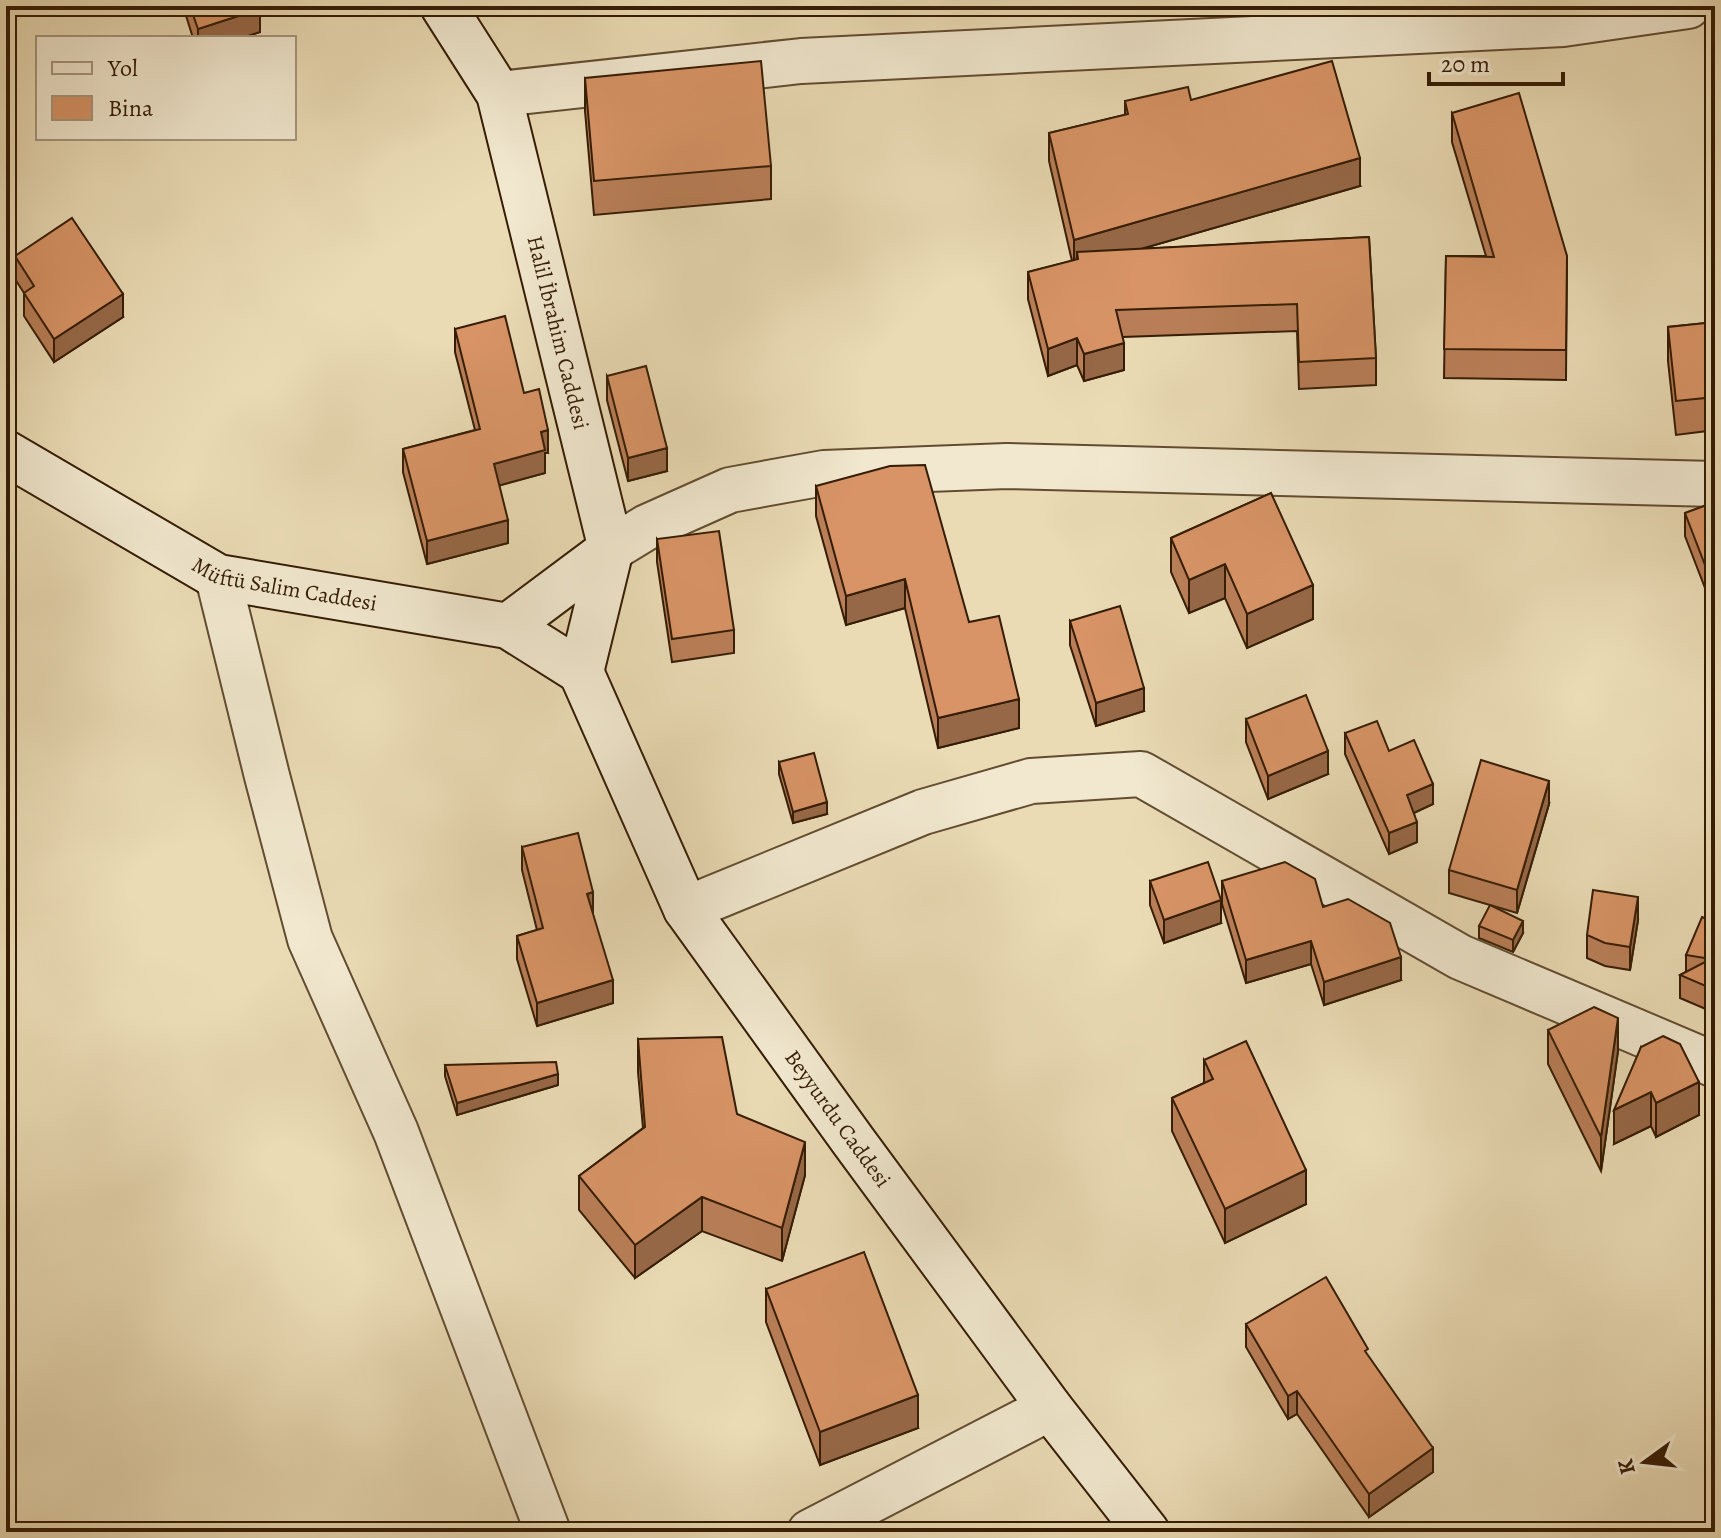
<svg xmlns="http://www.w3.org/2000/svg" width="1721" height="1538" viewBox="0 0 1721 1538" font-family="Alegreya,serif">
  <rect width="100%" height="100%" fill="#eadbb5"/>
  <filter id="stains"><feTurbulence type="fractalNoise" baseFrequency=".0025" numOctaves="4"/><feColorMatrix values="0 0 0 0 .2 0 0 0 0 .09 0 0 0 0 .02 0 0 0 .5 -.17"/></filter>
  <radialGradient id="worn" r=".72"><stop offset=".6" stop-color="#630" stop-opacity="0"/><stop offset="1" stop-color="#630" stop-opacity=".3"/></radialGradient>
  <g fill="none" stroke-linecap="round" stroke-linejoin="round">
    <defs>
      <g id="street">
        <path d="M499,94L801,61L1563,24L1688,6"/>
        <path d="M611,549L647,527L730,490L824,473L1007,466L1715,484"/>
        <path d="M218,577L267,776L310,939L396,1132L548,1532"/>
        <path d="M686,909L923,812L1031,781L1141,774L1460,957L1715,1065"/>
        <path d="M810,1532L1050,1408"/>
      </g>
      <g id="secondary">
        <path id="s1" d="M443,6L499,94L611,549L581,672"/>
        <path id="s2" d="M6,453L218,577L508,626L581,672"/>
        <path d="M508,626L611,549"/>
        <path id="s3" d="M581,672L686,909L854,1142L1050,1408L1147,1532"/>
      </g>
    </defs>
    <use href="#street" stroke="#624c30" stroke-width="48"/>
    <use href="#secondary" stroke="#351c04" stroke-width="48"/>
    <use href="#street" stroke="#f1e8cf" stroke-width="44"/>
    <use href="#secondary" stroke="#f1e8cf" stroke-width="44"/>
  </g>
  <g fill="#ba7f58" stroke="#351c04" stroke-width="2">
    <path d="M183,6H259L260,32L242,38H193Z"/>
    <path d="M1715,26V124L1706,61V27Z"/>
    <path d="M585,78L771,166V199L594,215L585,111Z"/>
    <path d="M1191,100L1360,186L1141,249L1369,237L1376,358V385L1299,389L1297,331L1123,337L1124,370L1084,381L1077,365L1048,376L1028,299V272L1072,261L1049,161V133L1125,115V101Z"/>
    <path d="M1452,113L1567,256L1566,380L1444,378L1446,256H1486L1452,142Z"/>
    <path d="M15,256L123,317L54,362L24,316V293L15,279Z"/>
    <path d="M1715,322V430L1676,435L1668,361V327Z"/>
    <path d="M455,329L524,393L548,453H545V473L499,485L508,543L427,564L403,472V449L475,430L455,352Z"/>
    <path d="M607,376L667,471L628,481L607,400Z"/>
    <path d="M816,486L969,622L1019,728L938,748L905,608L846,625L816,516Z"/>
    <path d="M1271,493L1313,619L1247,648L1225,598L1189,613L1171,572V538Z"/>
    <path d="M1715,502V614L1685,536V513Z"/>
    <path d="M657,539L734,630V653L672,662L657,562Z"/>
    <path d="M1070,621L1144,711L1096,726L1070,645Z"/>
    <path d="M1246,719L1328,774L1268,799L1246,742Z"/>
    <path d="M1345,733L1389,751L1433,804L1414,813L1417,842L1389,854L1345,754Z"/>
    <path d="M779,762L827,814L793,823L779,774Z"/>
    <path d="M1549,804L1517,913L1449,893V870Z"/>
    <path d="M522,847L593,915L613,1003L537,1026L517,959V936L537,930L522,870Z"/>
    <path d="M1150,881L1221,923L1164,943L1150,905Z"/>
    <path d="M1222,881L1323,907L1401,980L1324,1005L1311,964L1246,983L1222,904Z"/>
    <path d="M1638,920L1630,970L1605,966L1587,958V935Z"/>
    <path d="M1715,923V1013L1680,998V975L1686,972V955Z"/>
    <path d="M1479,926L1523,933L1513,952L1479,938Z"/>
    <path d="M1548,1030L1618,1051L1601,1171L1548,1064Z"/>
    <path d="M638,1039L737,1114L805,1175L782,1261L702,1231L635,1278L579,1210V1176L643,1128L638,1072Z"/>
    <path d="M1641,1047L1699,1115L1656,1137L1651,1126L1614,1144Z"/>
    <path d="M1204,1060L1306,1204L1225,1243L1172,1131V1098L1204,1083Z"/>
    <path d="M445,1065L558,1085L457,1115L445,1076Z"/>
    <path d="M1715,1140V1187L1711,1172V1141Z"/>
    <path d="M766,1289L918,1428L820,1465L766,1322Z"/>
    <path d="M1246,1324L1368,1356L1433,1472L1369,1517L1297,1414L1288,1419L1246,1347Z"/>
  </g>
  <g fill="#976847" stroke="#351c04" stroke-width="2">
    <path d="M260,9V32L242,38H198V29Z"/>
    <path d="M1360,158V186L1078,267L1077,252V267L1074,268V240Z"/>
    <path d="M123,294V317L54,362V339Z"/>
    <path d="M1077,338V365L1048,376V349Z"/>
    <path d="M1124,343V370L1084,381V354Z"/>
    <path d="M548,430V453H545V473L494,487V464L541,432Z"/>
    <path d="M667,448V471L628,481V458Z"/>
    <path d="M508,520V543L427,564V541Z"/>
    <path d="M1225,564V598L1189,613V580Z"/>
    <path d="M905,579V608L846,625V596Z"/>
    <path d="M1313,585V619L1247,648V614Z"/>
    <path d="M1144,688V711L1096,726V703Z"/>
    <path d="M1019,699V728L938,748V718Z"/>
    <path d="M1328,751V774L1268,799V776Z"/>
    <path d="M1549,781V804L1517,913V890Z"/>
    <path d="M1433,784V804L1407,816V795Z"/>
    <path d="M827,802V814L793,823V812Z"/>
    <path d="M1417,822V842L1389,854V833Z"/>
    <path d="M593,892V915L587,894Z"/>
    <path d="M1638,897V920L1630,970V947Z"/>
    <path d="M1221,900V923L1164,943V920Z"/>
    <path d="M1523,921V933L1513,952V940Z"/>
    <path d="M1311,941V964L1246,983V960Z"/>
    <path d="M1401,957V980L1324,1005V982Z"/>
    <path d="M613,980V1003L537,1026V1003Z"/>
    <path d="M1618,1018V1051L1601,1171V1137Z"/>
    <path d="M558,1074V1085L457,1115V1103Z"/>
    <path d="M1699,1082V1115L1656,1137V1103Z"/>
    <path d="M1651,1092V1126L1614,1144V1110Z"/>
    <path d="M805,1142V1175L782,1261V1228Z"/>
    <path d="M1306,1170V1204L1225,1243V1209Z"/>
    <path d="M702,1197V1231L635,1278V1245Z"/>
    <path d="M1297,1391V1414L1288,1419V1396Z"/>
    <path d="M918,1395V1428L820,1465V1432Z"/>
    <path d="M1433,1448V1472L1369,1517V1494Z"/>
  </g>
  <g fill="#d89466" stroke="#351c04" stroke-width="2">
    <path d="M190,6H259L260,9L198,29Z"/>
    <path d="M1715,26V90L1706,27Z"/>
    <path d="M761,61L771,166L594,181L585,78Z"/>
    <path d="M1332,61L1360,158L1074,240L1049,133L1128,114L1125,101L1188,87L1191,100Z"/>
    <path d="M1519,93L1567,256L1566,350L1444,349L1446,256L1494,257L1452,113Z"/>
    <path d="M72,218L123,294L54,339L24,293L34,286L15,256Z"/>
    <path d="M1369,237L1376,358L1299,362L1297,304L1116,310L1124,343L1084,354L1077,338L1048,349L1028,272L1078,259L1077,252Z"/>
    <path d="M505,316L524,393L539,389L548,430L541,432L545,450L494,464L508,520L427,541L403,449L480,429L455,329Z"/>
    <path d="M1715,322V397L1676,401L1668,327Z"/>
    <path d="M646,366L667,448L628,458L607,376Z"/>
    <path d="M925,465L969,622L999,616L1019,699L938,718L905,579L846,596L816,486L890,466Z"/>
    <path d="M1271,493L1313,585L1247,614L1225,564L1189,580L1171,538Z"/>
    <path d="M1715,502V591L1685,513Z"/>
    <path d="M719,531L734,630L672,639L657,539Z"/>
    <path d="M1120,606L1144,688L1096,703L1070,621Z"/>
    <path d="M1306,695L1328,751L1268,776L1246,719Z"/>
    <path d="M1377,721L1389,751L1414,740L1433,784L1407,795L1417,822L1389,833L1345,733Z"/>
    <path d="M814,753L827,802L793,812L779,762Z"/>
    <path d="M1481,760L1549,781L1517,890L1449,870Z"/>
    <path d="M578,833L593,892L587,894L613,980L537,1003L517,936L543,928L522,847Z"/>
    <path d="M1208,862L1221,900L1164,920L1150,881Z"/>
    <path d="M1285,862L1315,879L1323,907L1348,899L1390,923L1401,957L1324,982L1311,941L1246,960L1222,881Z"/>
    <path d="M1593,890L1638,897L1630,947L1605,943L1587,935Z"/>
    <path d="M1490,905L1523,921L1513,940L1479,926Z"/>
    <path d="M1702,917L1715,923V990L1680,975L1711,959L1686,955Z"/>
    <path d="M1594,1007L1618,1018L1601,1137L1548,1030Z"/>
    <path d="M1663,1036L1680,1044L1699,1082L1656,1103L1651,1092L1614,1110L1641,1047Z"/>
    <path d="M722,1037L737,1114L805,1142L782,1228L702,1197L635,1245L579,1176L645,1127L638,1039Z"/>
    <path d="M1246,1041L1306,1170L1225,1209L1172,1098L1213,1079L1204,1060Z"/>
    <path d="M556,1062L558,1074L457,1103L445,1065Z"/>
    <path d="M1715,1140V1157L1711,1141Z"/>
    <path d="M864,1252L918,1395L820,1432L766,1289Z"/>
    <path d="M1326,1277L1368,1349L1365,1351L1433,1448L1369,1494L1297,1391L1288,1396L1246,1324Z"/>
  </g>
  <g text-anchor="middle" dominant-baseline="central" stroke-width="7" stroke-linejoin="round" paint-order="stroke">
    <g font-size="22" fill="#351c04" stroke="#f1e8cf">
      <text stroke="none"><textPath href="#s1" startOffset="350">Halil İbrahim Caddesi</textPath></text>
      <text stroke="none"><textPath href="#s2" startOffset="312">Müftü Salim Caddesi</textPath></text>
      <text stroke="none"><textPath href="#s3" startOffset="518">Beyyurdu Caddesi</textPath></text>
    </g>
  </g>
  <rect width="1721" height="1538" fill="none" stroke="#eadbb5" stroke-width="32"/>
  <rect x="8" y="8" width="1705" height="1522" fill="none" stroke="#351c04" stroke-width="4"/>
  <rect x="16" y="16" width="1689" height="1506" fill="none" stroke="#351c04" stroke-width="2"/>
  <rect x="36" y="36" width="260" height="104" fill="#f1e8cf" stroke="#a6967e" stroke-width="2"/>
  <rect x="52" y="62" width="40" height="12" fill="#f1e8cf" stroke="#a6967e" stroke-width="2"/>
  <text x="108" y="76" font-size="24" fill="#351c04">Yol</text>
  <rect x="52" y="96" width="40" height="24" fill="#d89466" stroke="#a6967e" stroke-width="2"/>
  <text x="108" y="116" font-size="24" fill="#351c04">Bina</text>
  <g transform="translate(1645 1462) rotate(255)" stroke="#f1e8cf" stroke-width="6" paint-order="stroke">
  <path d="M0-6L14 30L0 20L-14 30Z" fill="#351c04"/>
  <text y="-12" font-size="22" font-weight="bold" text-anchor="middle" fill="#351c04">K</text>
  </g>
  <path d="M1429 72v12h134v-12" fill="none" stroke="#351c04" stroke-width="4"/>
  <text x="1441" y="72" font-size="24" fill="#351c04" stroke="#f1e8cf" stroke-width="6" paint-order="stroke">20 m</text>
  <rect width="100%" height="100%" filter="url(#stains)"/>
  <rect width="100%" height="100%" fill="url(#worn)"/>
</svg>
